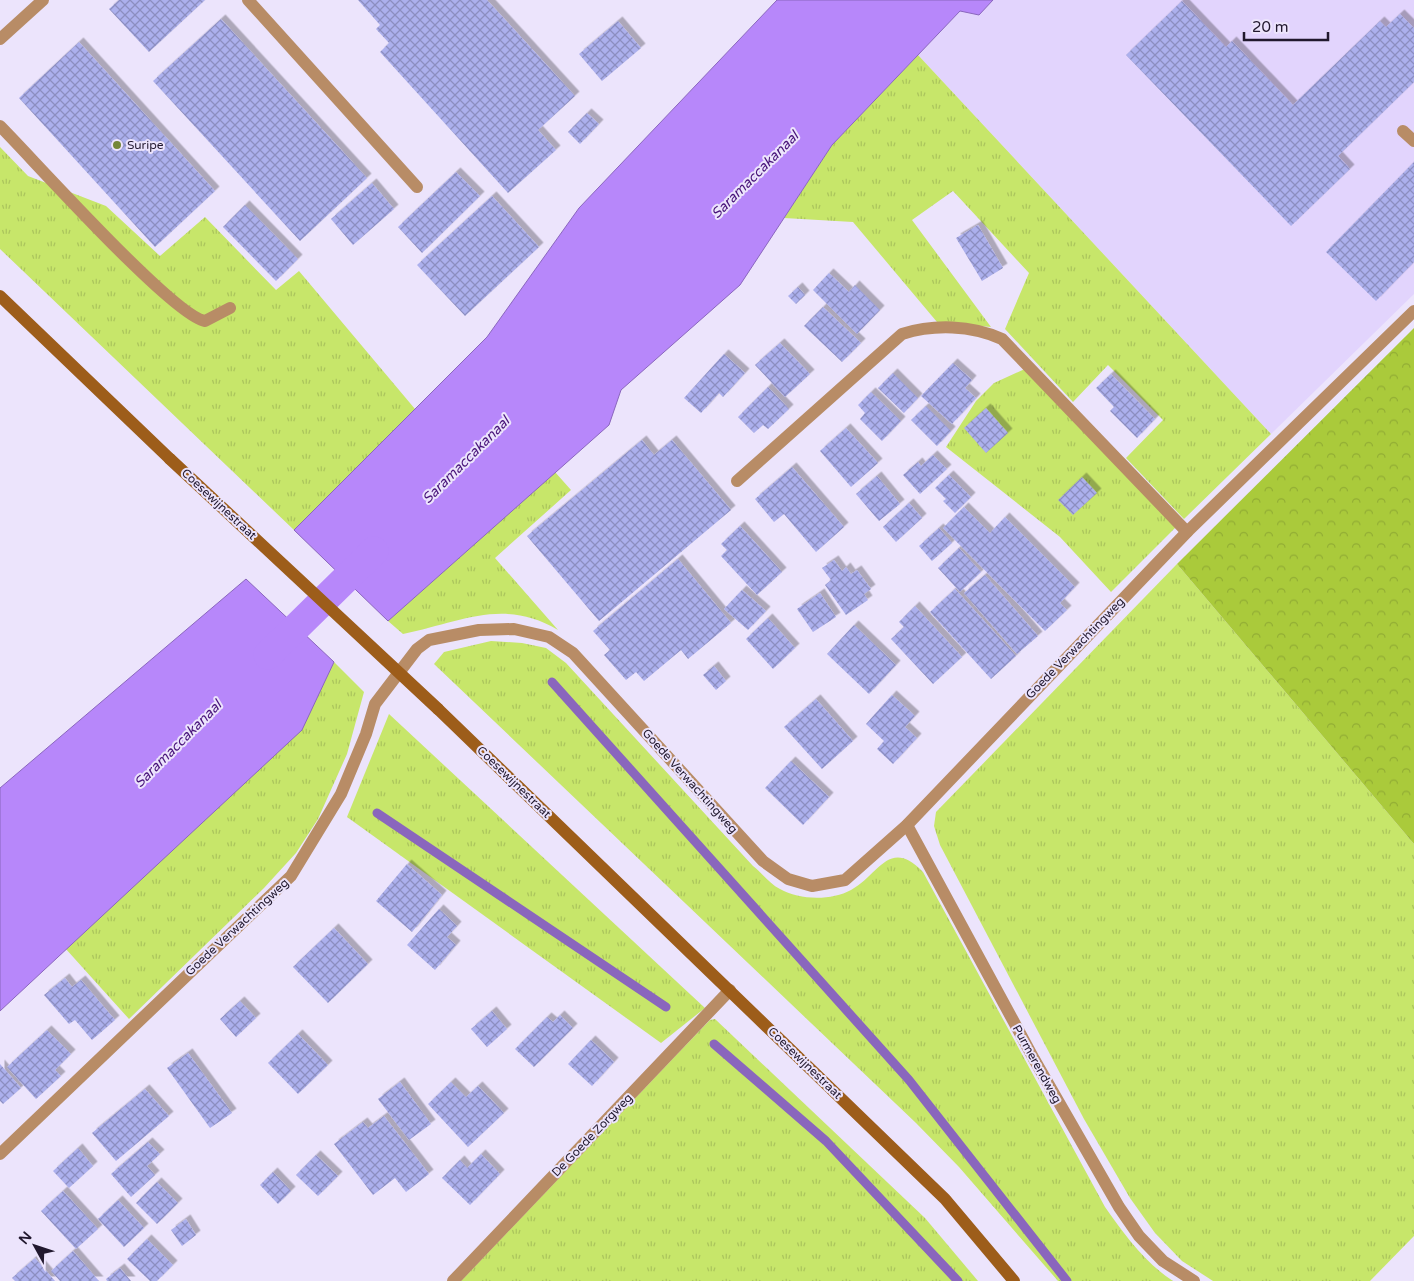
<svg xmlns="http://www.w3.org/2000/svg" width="1414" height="1281" viewBox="0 0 1414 1281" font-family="'Varela Round',sans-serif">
  <defs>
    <pattern id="grass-tufts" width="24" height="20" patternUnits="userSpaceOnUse" patternTransform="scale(1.25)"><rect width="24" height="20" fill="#c7e66a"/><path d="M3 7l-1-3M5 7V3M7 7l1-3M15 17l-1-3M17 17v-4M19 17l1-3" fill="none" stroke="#abc55c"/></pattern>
    <pattern id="forest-crowns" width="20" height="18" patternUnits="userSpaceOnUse" patternTransform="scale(1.25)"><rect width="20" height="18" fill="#aaca3b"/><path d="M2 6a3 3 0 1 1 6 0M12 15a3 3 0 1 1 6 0" fill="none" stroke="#92ad34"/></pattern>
    <pattern id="building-cross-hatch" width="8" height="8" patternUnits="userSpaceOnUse" patternTransform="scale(1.25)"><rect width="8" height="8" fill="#acb0ed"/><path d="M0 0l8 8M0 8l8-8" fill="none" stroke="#8c8ec0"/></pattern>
    <filter id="shadow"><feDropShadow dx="4.5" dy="-4.5" stdDeviation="0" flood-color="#0004"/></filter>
  </defs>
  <rect width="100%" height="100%" fill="#ece4fc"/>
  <path fill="#e2d4fd" d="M993,0H1414V294L1271,434L918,55L960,11L979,15Z"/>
  <g fill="url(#grass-tufts)">
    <path d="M918,55L1271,434L1184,519L1126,458L1163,420L1108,365L1073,402L1005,329L1029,273L953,191L912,220L991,327L937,322L853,222L784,218L832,145Z"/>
    <path d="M0,147L28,176L106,206L160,256L205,217L276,290L299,271L415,409L294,530L0,249Z"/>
    <path d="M1027,368L1176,527L1111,592L1060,537L946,447L976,401L994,383Z"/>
    <path d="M555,472L571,490L495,558L558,630C503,597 459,623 403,634L388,621Z"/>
    <path d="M1177,564L1414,844V1236L1370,1281H1213L1182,1261L1155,1233L1130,1198L1084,1119L940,845L934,826L936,812Z"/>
    <path d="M491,641L522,643L546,648L566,663L753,866C762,873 770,884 780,889C799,900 831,901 851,890C879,875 889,837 923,872L1105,1207C1125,1235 1144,1262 1173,1281H1058L959,1167L916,1123L434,664L444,652Z"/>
    <path d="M334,662L364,692L347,754L318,819L296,853L264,888L129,1019L65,948L301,730Z"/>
    <path d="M389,714L705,1008L661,1043L347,817Z"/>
    <path d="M715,1019L925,1218L978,1281H461L683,1048L710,1020Z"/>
  </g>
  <path fill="url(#forest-crowns)" d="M1414,328V844L1177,564Z"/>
  <g fill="#b787fa" stroke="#8a66bd">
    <path d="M777,0H993L979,15L960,11L832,145L740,285L621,390L609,425L388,621L294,530L487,337L579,208Z"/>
    <path d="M246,579L334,662L302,730L0,1011V788Z"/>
  </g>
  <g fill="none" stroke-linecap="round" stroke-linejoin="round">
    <g stroke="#8a66bd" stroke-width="9">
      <path d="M552,682L909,1080L1067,1281"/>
      <path d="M377,813L666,1007"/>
      <path d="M714,1044L826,1141L958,1281"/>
    </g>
    <path stroke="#b787fa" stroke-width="29" d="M268,655L374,551"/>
  </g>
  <g fill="url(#building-cross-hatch)" filter="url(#shadow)">
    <path d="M119,0H205L149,52L109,9Z"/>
    <path d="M358,0H487L575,96L538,130L556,150L508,193L380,52L389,43L376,29L380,25Z"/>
    <path d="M1182,1L1226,47L1232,41L1293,105L1380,21L1386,27L1400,14L1414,28V82L1338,156L1350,169L1291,226L1126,55Z"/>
    <path d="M221,19L367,178L300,241L153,81Z"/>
    <path d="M618,21L641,48L602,81L579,54Z"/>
    <path d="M79,42L215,191L155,247L19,98Z"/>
    <path d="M587,113L599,124L580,144L568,132Z"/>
    <path d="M1414,162V262L1376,301L1326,252Z"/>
    <path d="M456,172L480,196L422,253L398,227Z"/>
    <path d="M372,183L394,209L353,245L331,219Z"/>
    <path d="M492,196L539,247L465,316L417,265Z"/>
    <path d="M245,205L298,259L276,281L223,227Z"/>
    <path d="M978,225L1003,268L982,281L956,238Z"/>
    <path d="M829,273L849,292L855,285L880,310L857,334L813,290Z"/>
    <path d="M798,287L805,295L796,304L788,296Z"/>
    <path d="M823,307L861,343L842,362L804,326Z"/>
    <path d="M780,343L810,374L785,397L755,365Z"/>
    <path d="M724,354L745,373L723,397L719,393L701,413L684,398Z"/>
    <path d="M953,363L972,380L965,388L976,398L952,424L921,396Z"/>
    <path d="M893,373L918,398L904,413L878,388Z"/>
    <path d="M1111,374L1155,419L1137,438L1110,411L1114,407L1096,388Z"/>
    <path d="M768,387L789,409L768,429L763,425L754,433L738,417Z"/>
    <path d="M871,392L901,421L882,441L860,419L865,413L858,405Z"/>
    <path d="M926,406L951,431L937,446L911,420Z"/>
    <path d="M986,408L1008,433L986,453L964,428Z"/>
    <path d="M846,428L878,463L851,487L820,451Z"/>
    <path d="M642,440L654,455L672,440L731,510L599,621L527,536Z"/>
    <path d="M933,455L947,469L920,494L903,475L918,462L921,466Z"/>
    <path d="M792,467L844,527L816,552L784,514L774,522L755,499Z"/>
    <path d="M949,475L971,497L955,513L943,501L946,499L935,488Z"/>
    <path d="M877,476L900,504L879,521L856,494Z"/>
    <path d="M1082,477L1097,493L1073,515L1058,500Z"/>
    <path d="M909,503L922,518L896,542L883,527Z"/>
    <path d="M964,507L990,533L1005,517L1075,587L1060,603L1067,610L1045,631L943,528Z"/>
    <path d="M740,526L782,572L757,595L721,556L727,550L721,544Z"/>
    <path d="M939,528L952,543L932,561L919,546Z"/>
    <path d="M959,548L981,572L960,592L938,568Z"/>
    <path d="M678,559L731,623L688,659L681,650L644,681L636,672L626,680L604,655L610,650L593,631Z"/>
    <path d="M834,560L842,571L846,567L851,574L857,570L871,589L864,594L868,600L846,615L825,585L831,580L822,568Z"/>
    <path d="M985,575L1038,636L1017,654L964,593Z"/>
    <path d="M955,589L1016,656L991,679L930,612Z"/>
    <path d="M742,590L766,611L748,630L724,609Z"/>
    <path d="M820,593L836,617L813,632L797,609Z"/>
    <path d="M915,606L962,657L933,684L891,639L904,627L899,622Z"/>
    <path d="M768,618L795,648L773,669L746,639Z"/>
    <path d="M854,625L896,665L869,694L827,654Z"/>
    <path d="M714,666L726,681L716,690L703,675Z"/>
    <path d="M892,695L915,716L905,727L917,738L893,764L877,749L884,741L866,724Z"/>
    <path d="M816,699L853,741L822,769L784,727Z"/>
    <path d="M791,761L829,797L803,825L765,788Z"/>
    <path d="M407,864L442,895L412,932L376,901Z"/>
    <path d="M439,909L457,926L447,937L456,945L435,970L407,945Z"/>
    <path d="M334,928L368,964L328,1003L293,967Z"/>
    <path d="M65,978L72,987L81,980L115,1020L92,1040L75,1020L69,1024L44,995Z"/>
    <path d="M240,1001L256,1018L236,1037L220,1019Z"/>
    <path d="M492,1011L507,1029L487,1047L471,1029Z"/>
    <path d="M560,1015L573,1028L534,1067L515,1049L547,1017L553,1022Z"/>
    <path d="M47,1030L71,1054L55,1070L61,1076L36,1099L7,1067Z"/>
    <path d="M298,1034L328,1065L298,1094L268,1063Z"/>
    <path d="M591,1040L614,1062L592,1086L568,1064Z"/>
    <path d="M188,1053L232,1113L210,1128L167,1068Z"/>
    <path d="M0,1064L21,1088L3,1104L0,1101Z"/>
    <path d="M400,1082L431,1124L409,1140L378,1099Z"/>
    <path d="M451,1082L466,1097L478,1086L504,1113L468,1147L428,1104Z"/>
    <path d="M145,1089L169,1116L116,1161L92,1133Z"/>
    <path d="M384,1116L429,1174L406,1192L395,1178L373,1195L334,1144L363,1122L368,1128Z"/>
    <path d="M148,1142L160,1154L147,1166L155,1175L131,1197L111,1174Z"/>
    <path d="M78,1148L93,1166L69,1188L53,1171Z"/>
    <path d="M481,1154L500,1174L470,1205L442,1178L460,1160L467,1168Z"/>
    <path d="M316,1155L338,1176L318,1196L296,1175Z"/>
    <path d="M273,1172L291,1191L278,1204L260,1185Z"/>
    <path d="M157,1182L178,1203L157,1224L136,1203Z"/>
    <path d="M63,1191L98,1229L76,1249L41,1211Z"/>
    <path d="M118,1200L144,1228L124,1247L98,1219Z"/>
    <path d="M186,1219L196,1235L182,1246L171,1230Z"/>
    <path d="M147,1239L173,1265L157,1281H150L127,1259Z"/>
    <path d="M73,1251L99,1281H60L51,1271Z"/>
    <path d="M35,1258L55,1281H15L12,1278Z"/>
    <path d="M120,1268L131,1281H107L106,1279Z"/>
  </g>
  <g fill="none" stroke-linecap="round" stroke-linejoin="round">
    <g stroke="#b88c66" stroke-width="12">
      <path d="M248,0L417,187"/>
      <path d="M0,126C32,158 173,316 205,321L230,308"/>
      <path d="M1403,131L1414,141"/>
    </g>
    <g stroke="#b88c66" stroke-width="12">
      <path d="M0,39L43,0"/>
      <path d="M737,481L902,334C934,324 971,325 1002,339L1187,532"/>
      <path d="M907,825L1034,1059L1119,1207L1139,1236L1163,1261L1194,1281"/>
      <path d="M0,1154L291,876L341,794L366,734L375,704L417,649L429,640L479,630L514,629L549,637L573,653L763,861L788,879L812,886L845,880L907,825L1187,532L1414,311"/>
      <path d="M453,1281L730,990"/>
    </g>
    <g stroke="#9d5d1a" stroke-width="12">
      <path d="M0,296L170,459"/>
      <path d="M438,709L945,1199L1014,1281"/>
    </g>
    <path stroke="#9d5d1a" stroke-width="12" d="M170,459L438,709"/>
  </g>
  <circle fill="#748738" stroke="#ece4fc" stroke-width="2" cx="117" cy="145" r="5"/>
  <g text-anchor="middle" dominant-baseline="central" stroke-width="4" stroke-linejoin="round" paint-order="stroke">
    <g font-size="12" fill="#21182e" stroke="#ece4fc" text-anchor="start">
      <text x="127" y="145">Suripe</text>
    </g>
    <g font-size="12" fill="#21182e" stroke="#ece4fc">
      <text transform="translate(219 504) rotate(43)">Coesewijnestraat</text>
      <text transform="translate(1075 648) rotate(-46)">Goede Verwachtingweg</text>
      <text transform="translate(690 781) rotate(48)">Goede Verwachtingweg</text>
      <text transform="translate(514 782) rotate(44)">Coesewijnestraat</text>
      <text transform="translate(237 927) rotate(-43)">Goede Verwachtingweg</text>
      <text transform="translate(805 1063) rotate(44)">Coesewijnestraat</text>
      <text transform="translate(1037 1064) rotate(61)">Purmerendweg</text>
      <text transform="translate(592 1135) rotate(-46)">De Goede Zorgweg</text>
    </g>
    <g font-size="14" font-style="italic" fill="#48147a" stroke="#ece4fc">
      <text transform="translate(755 175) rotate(-45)">Saramaccakanaal</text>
      <text transform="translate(466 460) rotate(-45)">Saramaccakanaal</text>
      <text transform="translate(178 744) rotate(-45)">Saramaccakanaal</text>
    </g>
  </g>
  <g transform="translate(35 1246) rotate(310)" stroke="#ece4fc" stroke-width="4" paint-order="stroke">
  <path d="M0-4L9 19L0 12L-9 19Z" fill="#21182e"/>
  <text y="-8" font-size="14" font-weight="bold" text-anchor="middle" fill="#21182e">N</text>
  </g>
  <path d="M1244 32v8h84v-8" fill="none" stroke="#21182e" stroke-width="2.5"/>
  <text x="1252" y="32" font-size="15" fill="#21182e" stroke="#ece4fc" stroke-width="4" paint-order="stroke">20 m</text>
</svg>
